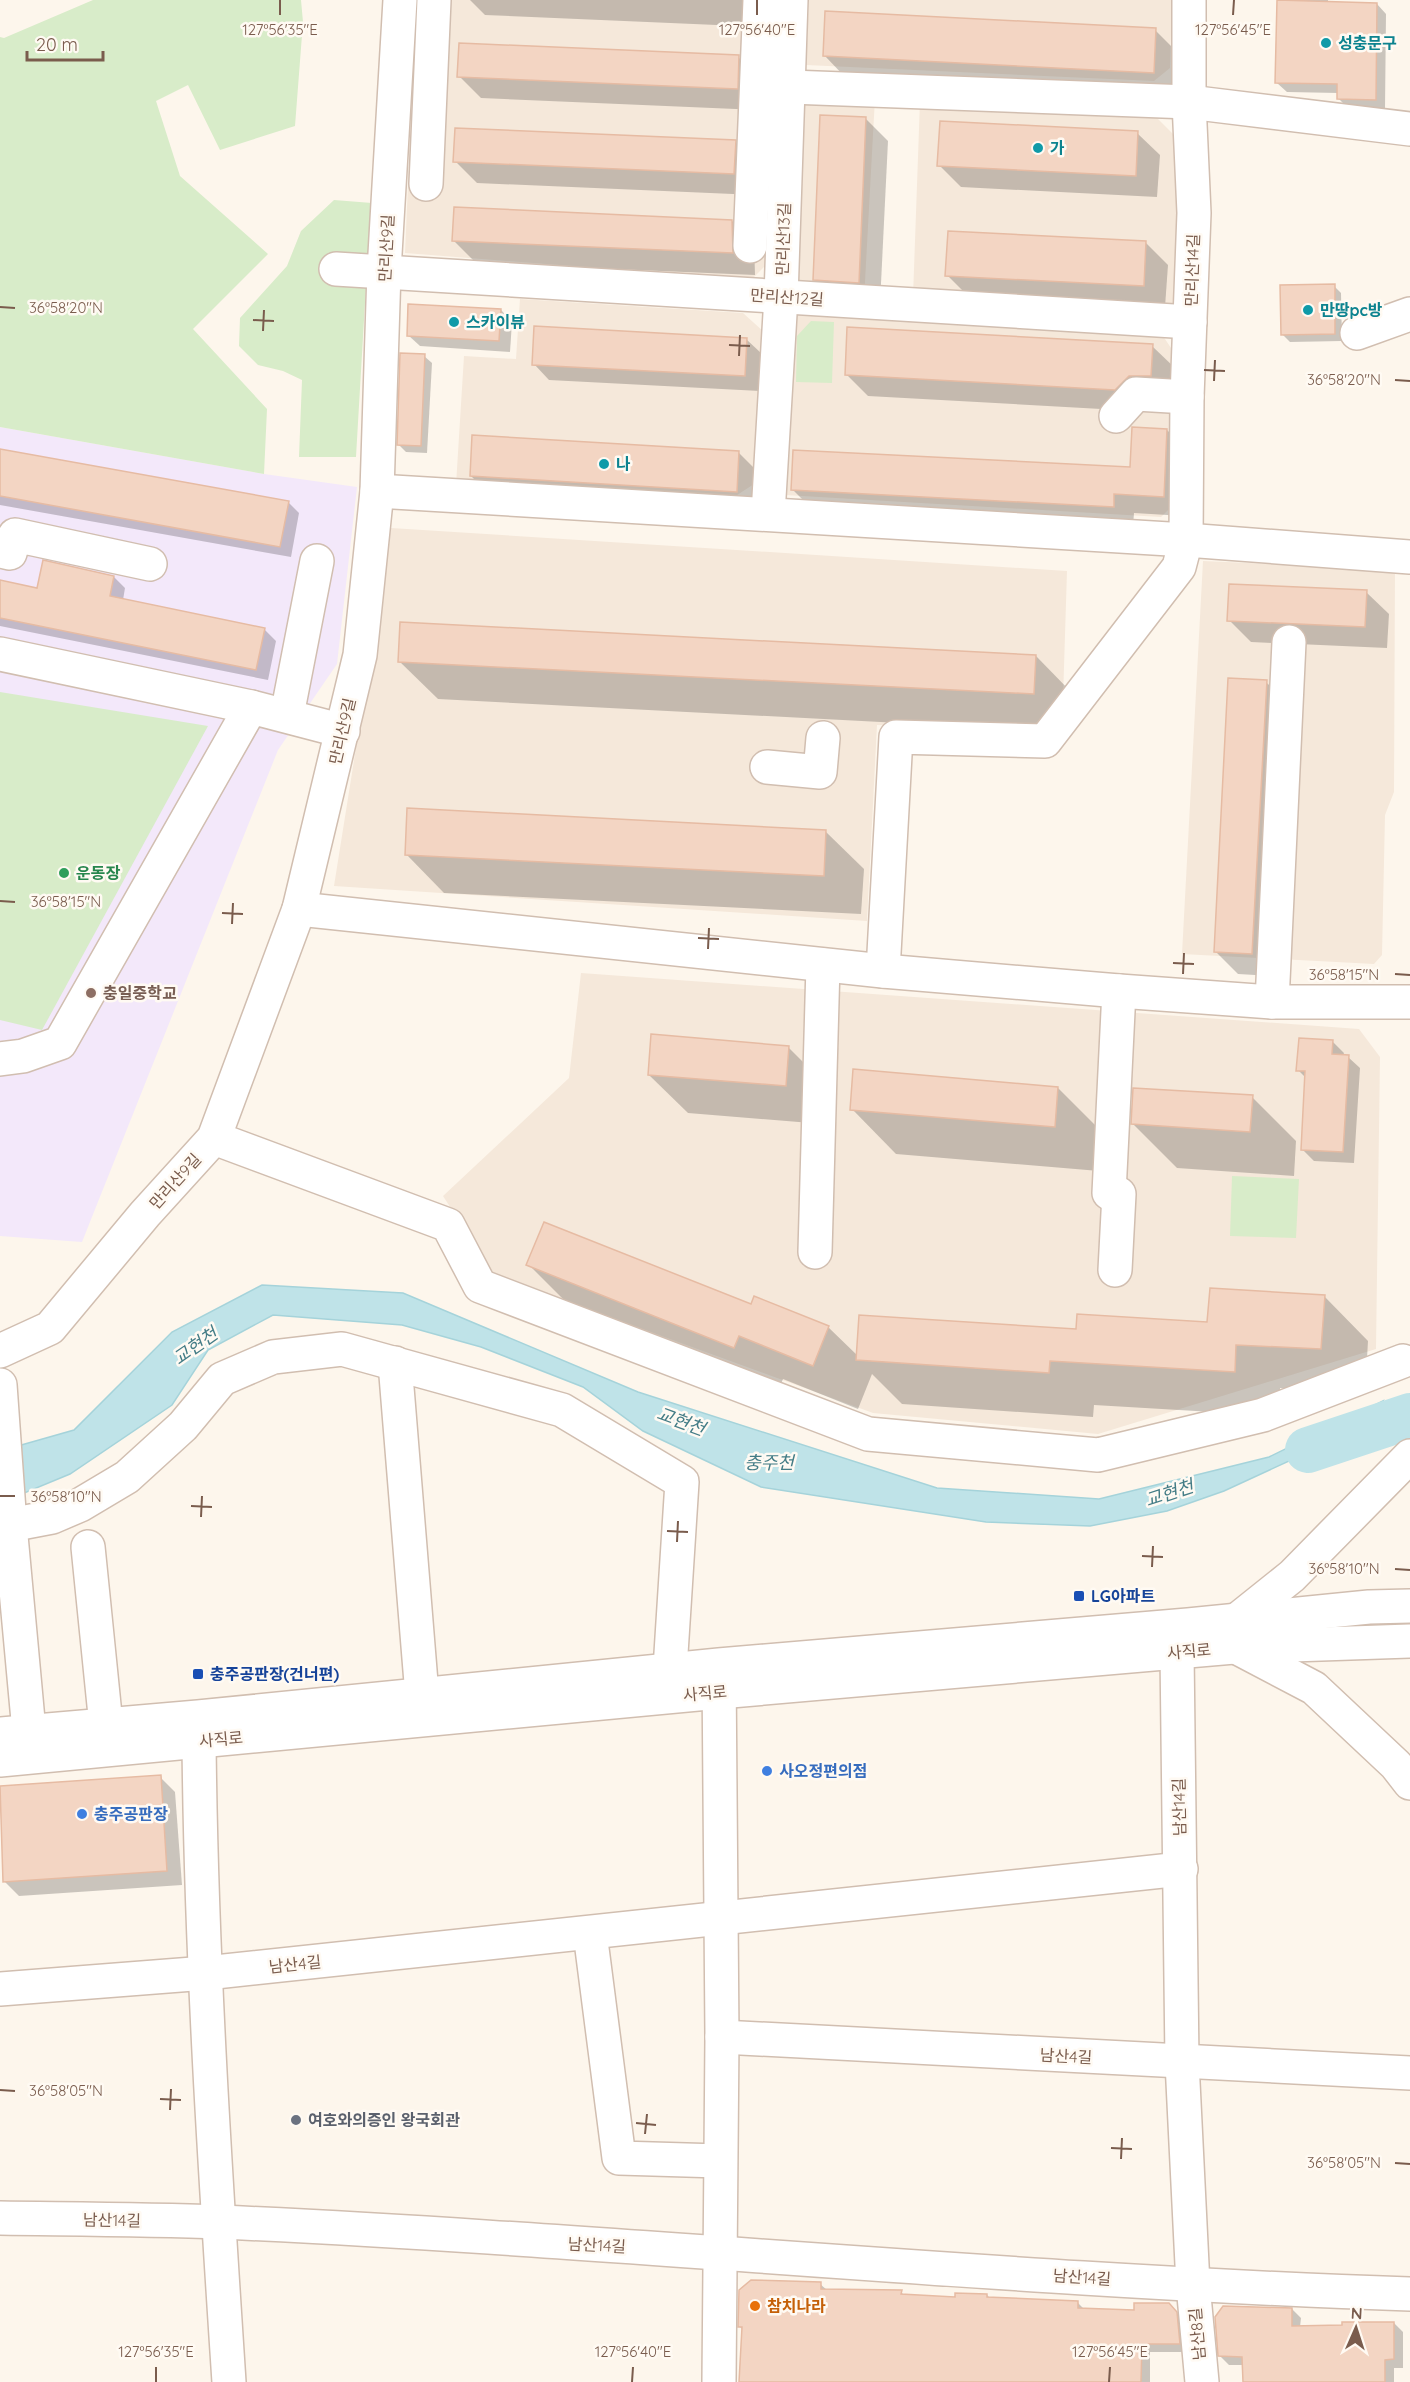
<svg xmlns="http://www.w3.org/2000/svg" width="1410" height="2382" viewBox="0 0 1410 2382" font-family="Quicksand,'Noto Sans KR',sans-serif">
  <rect width="100%" height="100%" fill="#fdf6ec"/>
  <g fill="#f5e8da">
    <path d="M416,0H775L766,265L751,280L405,253Z"/>
    <path d="M809,0H1172L1170,68L1154,81L806,65Z"/>
    <path d="M805,96L875,98L863,319L1163,336L1175,354L1174,504L1161,517L785,495Z"/>
    <path d="M920,101L1154,115L1176,137V303L1168,313L913,297Z"/>
    <path d="M520,299L743,313L764,332L754,484L728,501L456,485L464,356L516,359Z"/>
    <path d="M391,528L1067,571L1063,699L1037,731L877,725L867,921L334,886Z"/>
    <path d="M1203,561L1395,569L1394,792L1385,815L1382,955L1374,964L1182,954Z"/>
    <path d="M581,973L1359,1029L1380,1057L1376,1349L1098,1434L873,1413L494,1275L443,1196L569,1078Z"/>
  </g>
  <path fill="#f3e8fa" d="M0,427L264,474L357,487L337,664L278,750L82,1242L0,1236Z"/>
  <g fill="#d8ecc9">
    <path d="M93,0H301L303,22L295,126L220,150L188,85L156,101L180,176L268,254L193,329L267,409L264,474L0,427V37L4,38Z"/>
    <path d="M334,200L372,203L369,234L356,457H299L302,380L283,371L258,365L239,346L240,318L287,266L301,231Z"/>
    <path d="M811,321L834,322L832,383L796,382L797,336Z"/>
    <path d="M0,692L208,726L42,1030L0,1020Z"/>
    <path d="M1232,1176L1299,1179L1296,1238L1230,1236Z"/>
  </g>
  <path fill="#bfe3e8" stroke="#a5d3da" stroke-width="1.5" d="M262,1285L403,1293L638,1392L937,1488L1099,1499L1269,1457L1383,1401L1364,1438L1315,1449L1224,1491L1167,1511L1090,1526L986,1522L761,1487L643,1431L583,1387L481,1347L402,1325L273,1315L208,1350L172,1405L70,1474L0,1503V1451L74,1430L172,1332Z"/>
  <g fill="#0003">
    <path d="M470,0H770L763,27L485,15Z"/>
    <path d="M1278,0H1328V4H1377L1386,14L1385,109L1348,108L1338,98V93L1287,92L1277,83Z"/>
    <path d="M1155,30L1177,52L1175,94L846,78L824,55Z"/>
    <path d="M738,57L761,79L759,110L481,98L459,76Z"/>
    <path d="M866,119L888,141L880,304L836,301L814,279Z"/>
    <path d="M1137,133L1160,155L1157,197L961,187L939,165Z"/>
    <path d="M735,142L757,164L756,195L477,183L455,161Z"/>
    <path d="M732,221L754,243L755,275L476,263L454,241Z"/>
    <path d="M1145,242L1168,265L1165,307L969,297L947,275Z"/>
    <path d="M1334,286L1341,293L1342,341L1290,342L1282,334Z"/>
    <path d="M501,310L512,322L510,352L420,346L408,335Z"/>
    <path d="M746,339L762,354L760,391L549,380L534,364Z"/>
    <path d="M1152,346L1175,368L1173,398L1137,411L868,396L846,374Z"/>
    <path d="M424,356L432,363L427,453L406,452L399,445Z"/>
    <path d="M1167,430L1187,450L1184,516L1134,513L1133,526L812,509L792,489L1131,469Z"/>
    <path d="M0,450L288,502L299,513L291,557L0,505Z"/>
    <path d="M738,452L754,468L751,507L486,491L471,476Z"/>
    <path d="M114,577L125,588L123,600L264,629L276,641L268,680L0,626V582L38,590Z"/>
    <path d="M1366,592L1389,614L1387,648L1251,642L1229,620Z"/>
    <path d="M1036,656L1074,695L1072,732L438,699L399,661Z"/>
    <path d="M1266,682L1288,704L1274,976L1238,974L1216,952Z"/>
    <path d="M825,831L864,869L861,914L444,893L406,854Z"/>
    <path d="M1332,1041L1344,1053L1343,1056L1348,1057L1360,1068L1354,1163L1314,1161L1302,1149L1306,1078L1298,1070Z"/>
    <path d="M788,1047L826,1085L823,1124L688,1113L649,1075Z"/>
    <path d="M1058,1088L1102,1132L1099,1171L896,1154L852,1109Z"/>
    <path d="M1252,1097L1296,1141L1294,1176L1177,1168L1133,1124Z"/>
    <path d="M528,1264L751,1306L828,1327L858,1356L1078,1330L1209,1323L1324,1296L1368,1341L1365,1393L1280,1388L1279,1416L1094,1405L1093,1417L902,1404L872,1374L858,1409L783,1379L778,1391L573,1309Z"/>
    <path d="M160,1777L175,1792L182,1885L19,1896L4,1881L0,1788Z"/>
    <path d="M820,2284L827,2290L901,2292L905,2296L956,2298L987,2295L990,2298L1078,2303L1085,2310L1135,2311L1168,2304L1185,2323L1188,2352H1150V2382H741L743,2330L740,2327Z"/>
    <path d="M1292,2309L1301,2318L1300,2327L1394,2323L1403,2332V2368H1394V2382H1244V2365H1229L1220,2356Z"/>
  </g>
  <g fill="none" stroke-linecap="round" stroke-linejoin="round">
    <path stroke="#bfe3e8" stroke-width="46" d="M1308,1450L1410,1416"/>
  </g>
  <g fill="#f3d5c3" stroke="#e6bba3" stroke-width="1.5">
    <path d="M1277,0L1377,3L1376,100L1337,99V84L1275,83Z"/>
    <path d="M825,11L1156,28L1154,73L823,56Z"/>
    <path d="M459,43L739,55L738,89L457,77Z"/>
    <path d="M820,115L866,117L859,283L813,280Z"/>
    <path d="M940,121L1138,131L1136,176L937,166Z"/>
    <path d="M455,128L736,140L734,174L453,162Z"/>
    <path d="M454,207L732,220L733,253L452,241Z"/>
    <path d="M948,231L1146,241L1144,286L945,276Z"/>
    <path d="M1335,284V334L1281,335L1280,285Z"/>
    <path d="M408,304L501,309L499,341L407,336Z"/>
    <path d="M534,326L747,338L745,376L532,365Z"/>
    <path d="M847,327L1153,344L1151,376H1129L1115,390L845,375Z"/>
    <path d="M400,353L425,354L421,446L397,445Z"/>
    <path d="M1132,427L1167,429L1164,497L1114,494V507L791,490L793,450L1130,467Z"/>
    <path d="M472,435L739,451L737,492L470,476Z"/>
    <path d="M0,449L289,501L280,547L0,496Z"/>
    <path d="M43,560L114,576L110,596L265,628L256,670L0,618V580L37,588Z"/>
    <path d="M1229,584L1367,590L1365,627L1227,621Z"/>
    <path d="M400,622L1036,655L1034,694L398,662Z"/>
    <path d="M1228,678L1267,680L1252,954L1214,952Z"/>
    <path d="M407,808L826,830L824,876L405,855Z"/>
    <path d="M651,1034L789,1046L786,1086L648,1075Z"/>
    <path d="M1299,1038L1333,1040L1332,1054L1349,1055L1343,1152L1301,1150L1305,1071H1296Z"/>
    <path d="M853,1069L1058,1087L1055,1127L850,1110Z"/>
    <path d="M1133,1088L1253,1095L1250,1132L1131,1124Z"/>
    <path d="M544,1222L751,1304L754,1296L829,1326L813,1366L739,1336L734,1348L526,1265Z"/>
    <path d="M1210,1288L1325,1295L1321,1349L1236,1345L1235,1372L1050,1361L1049,1373L856,1360L859,1315L1076,1329L1077,1314L1207,1322Z"/>
    <path d="M161,1775L167,1871L3,1882L0,1786Z"/>
    <path d="M751,2280L821,2282V2289L902,2290L901,2294L955,2297V2293L987,2294V2297L1078,2301V2308L1134,2310V2303H1169L1177,2312L1180,2344H1142L1141,2382H739L742,2327H738L739,2290Z"/>
    <path d="M1223,2306L1292,2308V2326L1342,2325V2322H1394V2359L1385,2360V2382H1243L1242,2357L1218,2356L1215,2317Z"/>
  </g>
  <g fill="none" stroke-linecap="round" stroke-linejoin="round">
    <defs>
      <g id="minor">
        <path d="M790,87L1189,102L1410,129"/>
        <path d="M426,184L434,0"/>
        <path d="M750,246L760,0"/>
        <path d="M336,269L1190,322"/>
        <path d="M1357,333L1410,314"/>
        <path d="M1116,416L1136,394L1187,397"/>
        <path d="M377,491L1186,540L1410,557"/>
        <path d="M768,514L781,297L791,0"/>
        <path d="M0,551L10,553L15,535L150,564"/>
        <path d="M0,654L251,707"/>
        <path d="M287,715L317,561"/>
        <path d="M767,767L820,772L823,738"/>
        <path d="M299,909L883,971L1119,991L1272,1002H1410"/>
        <path d="M883,971L896,737L1045,741L1179,567L1186,540L1187,397L1194,213L1189,102V0"/>
        <path d="M1272,1002L1289,642"/>
        <path d="M0,1059L23,1056L60,1043L251,707L343,731"/>
        <path d="M214,1138L448,1225L480,1286L868,1434L1098,1455L1263,1415L1403,1361"/>
        <path d="M1109,1193L1119,991"/>
        <path d="M815,1252L823,965"/>
        <path d="M1115,1270L1119,1194"/>
        <path d="M0,1351L50,1328L145,1214L214,1138L299,909L360,655L377,491L384,271L400,0"/>
        <path d="M395,1363L422,1695"/>
        <path d="M0,1385L10,1525L29,1731"/>
        <path d="M10,1525L52,1517L80,1505L127,1477L183,1426L222,1379L273,1357L342,1349L562,1410L682,1482L670,1669"/>
        <path d="M88,1547L106,1725"/>
        <path d="M1237,1620L1292,1576L1410,1456"/>
        <path d="M1236,1647L1314,1688L1396,1765L1410,1783"/>
        <path d="M1177,1652L1182,2062L1193,2285L1202,2382"/>
        <path d="M719,1670L722,2037L719,2382"/>
        <path d="M0,1734L198,1717L719,1665L1188,1625L1369,1607L1410,1606"/>
        <path d="M199,1741C201,1955 215,2169 229,2382"/>
        <path d="M0,1760L719,1692L1234,1647L1410,1641"/>
        <path d="M590,1933L619,2158L720,2161"/>
        <path d="M0,1989L206,1973L1181,1869"/>
        <path d="M722,2037L1410,2073"/>
        <path d="M0,2218C73,2219 147,2219 220,2222C617,2240 1013,2281 1410,2294"/>
      </g>
    </defs>
    <use href="#minor" stroke="#d1beb0" stroke-width="36"/>
    <use href="#minor" stroke="#fff" stroke-width="33"/>
  </g>
  <path fill="none" stroke="#7a5c4d" stroke-width="2" d="M280,15V0M757,15V0M1233,15L1234,0M0,307L15,308M253,320L274,321M263,331L264,310M729,345L750,346M739,356L740,335M1204,370L1225,371M1395,380L1410,381M1214,381L1215,360M0,901L15,902M222,913L243,914M232,924L233,903M698,938L719,939M708,949L709,928M1173,963L1194,964M1183,974L1184,953M1395,974L1410,975M0,1496H15M191,1506L212,1507M201,1517L202,1496M667,1531L688,1532M677,1542L678,1521M1142,1556L1163,1557M1152,1567L1153,1546M1395,1569L1410,1570M0,2090L15,2091M160,2099L181,2100M170,2110L171,2089M636,2123L656,2125M645,2134L647,2114M1111,2148L1132,2149M1121,2159L1122,2138M1395,2163L1410,2164M156,2382V2367M632,2382L633,2367M1109,2382L1110,2367"/>
  <g fill="#0f9aa8" stroke="#fffaf3" stroke-width="2">
    <circle cx="1326" cy="43" r="6"/>
    <circle cx="1038" cy="148" r="6"/>
    <circle cx="1308" cy="310" r="6"/>
    <circle cx="454" cy="322" r="6"/>
    <circle cx="604" cy="464" r="6"/>
  </g>
  <circle fill="#2e9e5b" stroke="#fffaf3" stroke-width="2" cx="64" cy="873" r="6"/>
  <circle fill="#8d6e63" stroke="#fffaf3" stroke-width="2" cx="91" cy="993" r="6"/>
  <g fill="#1a4fb4" stroke="#fffaf3" stroke-width="2">
    <rect x="1073" y="1590" width="12" height="12" rx="3"/>
    <rect x="192" y="1668" width="12" height="12" rx="3"/>
  </g>
  <g fill="#3f7fe0" stroke="#fffaf3" stroke-width="2">
    <circle cx="767" cy="1771" r="6"/>
    <circle cx="82" cy="1814" r="6"/>
  </g>
  <circle fill="#6b7280" stroke="#fffaf3" stroke-width="2" cx="296" cy="2120" r="6"/>
  <circle fill="#e8710a" stroke="#fffaf3" stroke-width="2" cx="755" cy="2306" r="6"/>
  <g text-anchor="middle" dominant-baseline="central" stroke-width="5" stroke-linejoin="round" paint-order="stroke">
    <g font-size="16" font-weight="bold" fill="#0d838f" stroke="#fffaf3" text-anchor="start">
      <text x="1338" y="43">성충문구</text>
      <text x="1050" y="148">가</text>
      <text x="1320" y="310">만땅pc방</text>
      <text x="466" y="322">스카이뷰</text>
      <text x="616" y="464">나</text>
    </g>
    <g font-size="16" fill="#7a5c4d" stroke="#fffaf3">
      <text transform="translate(783 239) rotate(-88)">만리산13길</text>
      <text transform="translate(386 248) rotate(-87)">만리산9길</text>
      <text transform="translate(1192 270) rotate(-88)">만리산14길</text>
      <text transform="translate(787 297) rotate(4)">만리산12길</text>
      <text transform="translate(342 731) rotate(-77)">만리산9길</text>
      <text transform="translate(175 1181) rotate(-48)">만리산9길</text>
      <text transform="translate(1189 1651) rotate(-5)">사직로</text>
      <text transform="translate(705 1693) rotate(-5)">사직로</text>
      <text transform="translate(221 1739) rotate(-5)">사직로</text>
      <text transform="translate(1179 1807) rotate(-91)">남산14길</text>
      <text transform="translate(295 1964) rotate(-6)">남산4길</text>
      <text transform="translate(1066 2056) rotate(3)">남산4길</text>
      <text transform="translate(112 2220) rotate(1)">남산14길</text>
      <text transform="translate(597 2245) rotate(3)">남산14길</text>
      <text transform="translate(1082 2277) rotate(4)">남산14길</text>
      <text transform="translate(1197 2334) rotate(-95)">남산8길</text>
    </g>
    <g font-size="16" font-weight="bold" fill="#27864d" stroke="#fffaf3" text-anchor="start">
      <text x="76" y="873">운동장</text>
    </g>
    <g font-size="16" font-weight="bold" fill="#785e54" stroke="#fffaf3" text-anchor="start">
      <text x="103" y="993">충일중학교</text>
    </g>
    <g font-size="16" font-weight="bold" fill="#164399" stroke="#fffaf3" text-anchor="start">
      <text x="1091" y="1596">LG아파트</text>
      <text x="210" y="1674">충주공판장(건너편)</text>
    </g>
    <g font-size="16" font-weight="bold" fill="#366cbe" stroke="#fffaf3" text-anchor="start">
      <text x="779" y="1771">사오정편의점</text>
      <text x="94" y="1814">충주공판장</text>
    </g>
    <g font-size="16" font-weight="bold" fill="#5b616d" stroke="#fffaf3" text-anchor="start">
      <text x="308" y="2120">여호와의증인 왕국회관</text>
    </g>
    <g font-size="16" font-weight="bold" fill="#c56008" stroke="#fffaf3" text-anchor="start">
      <text x="767" y="2306">참치나라</text>
    </g>
    <g font-size="18" font-style="italic" fill="#437c86" stroke="#fffaf3">
      <text transform="translate(195 1346) rotate(-35)">교현천</text>
      <text transform="translate(681 1421) rotate(20)">교현천</text>
      <text x="769" y="1462">충주천</text>
      <text transform="translate(1169 1493) rotate(-18)">교현천</text>
    </g>
  </g>
  <g font-size="15" text-anchor="middle" fill="#7a5c4d" stroke="#fffaf3" stroke-width="5" stroke-linejoin="round" paint-order="stroke">
    <text x="280" y="35">127°56'35"E</text>
    <text x="757" y="35">127°56'40"E</text>
    <text x="1233" y="35">127°56'45"E</text>
    <text x="66" y="313">36°58'20"N</text>
    <text x="1344" y="385">36°58'20"N</text>
    <text x="66" y="907">36°58'15"N</text>
    <text x="1344" y="980">36°58'15"N</text>
    <text x="66" y="1502">36°58'10"N</text>
    <text x="1344" y="1574">36°58'10"N</text>
    <text x="66" y="2096">36°58'05"N</text>
    <text x="1344" y="2168">36°58'05"N</text>
    <text x="156" y="2357">127°56'35"E</text>
    <text x="633" y="2357">127°56'40"E</text>
    <text x="1110" y="2357">127°56'45"E</text>
  </g>
  <g transform="translate(1356 2328) rotate(3)" stroke="#fffaf3" stroke-width="4.5" paint-order="stroke">
  <path d="M0-4.5L10 22L0 15L-10 22Z" fill="#7a5c4d"/>
  <text y="-9" font-size="16" font-weight="bold" text-anchor="middle" fill="#7a5c4d">N</text>
  </g>
  <path d="M27 51v9h76v-9" fill="none" stroke="#7a5c4d" stroke-width="3"/>
  <text x="36" y="51" font-size="18" fill="#7a5c4d" stroke="#fffaf3" stroke-width="4.5" paint-order="stroke">20 m</text>
</svg>
